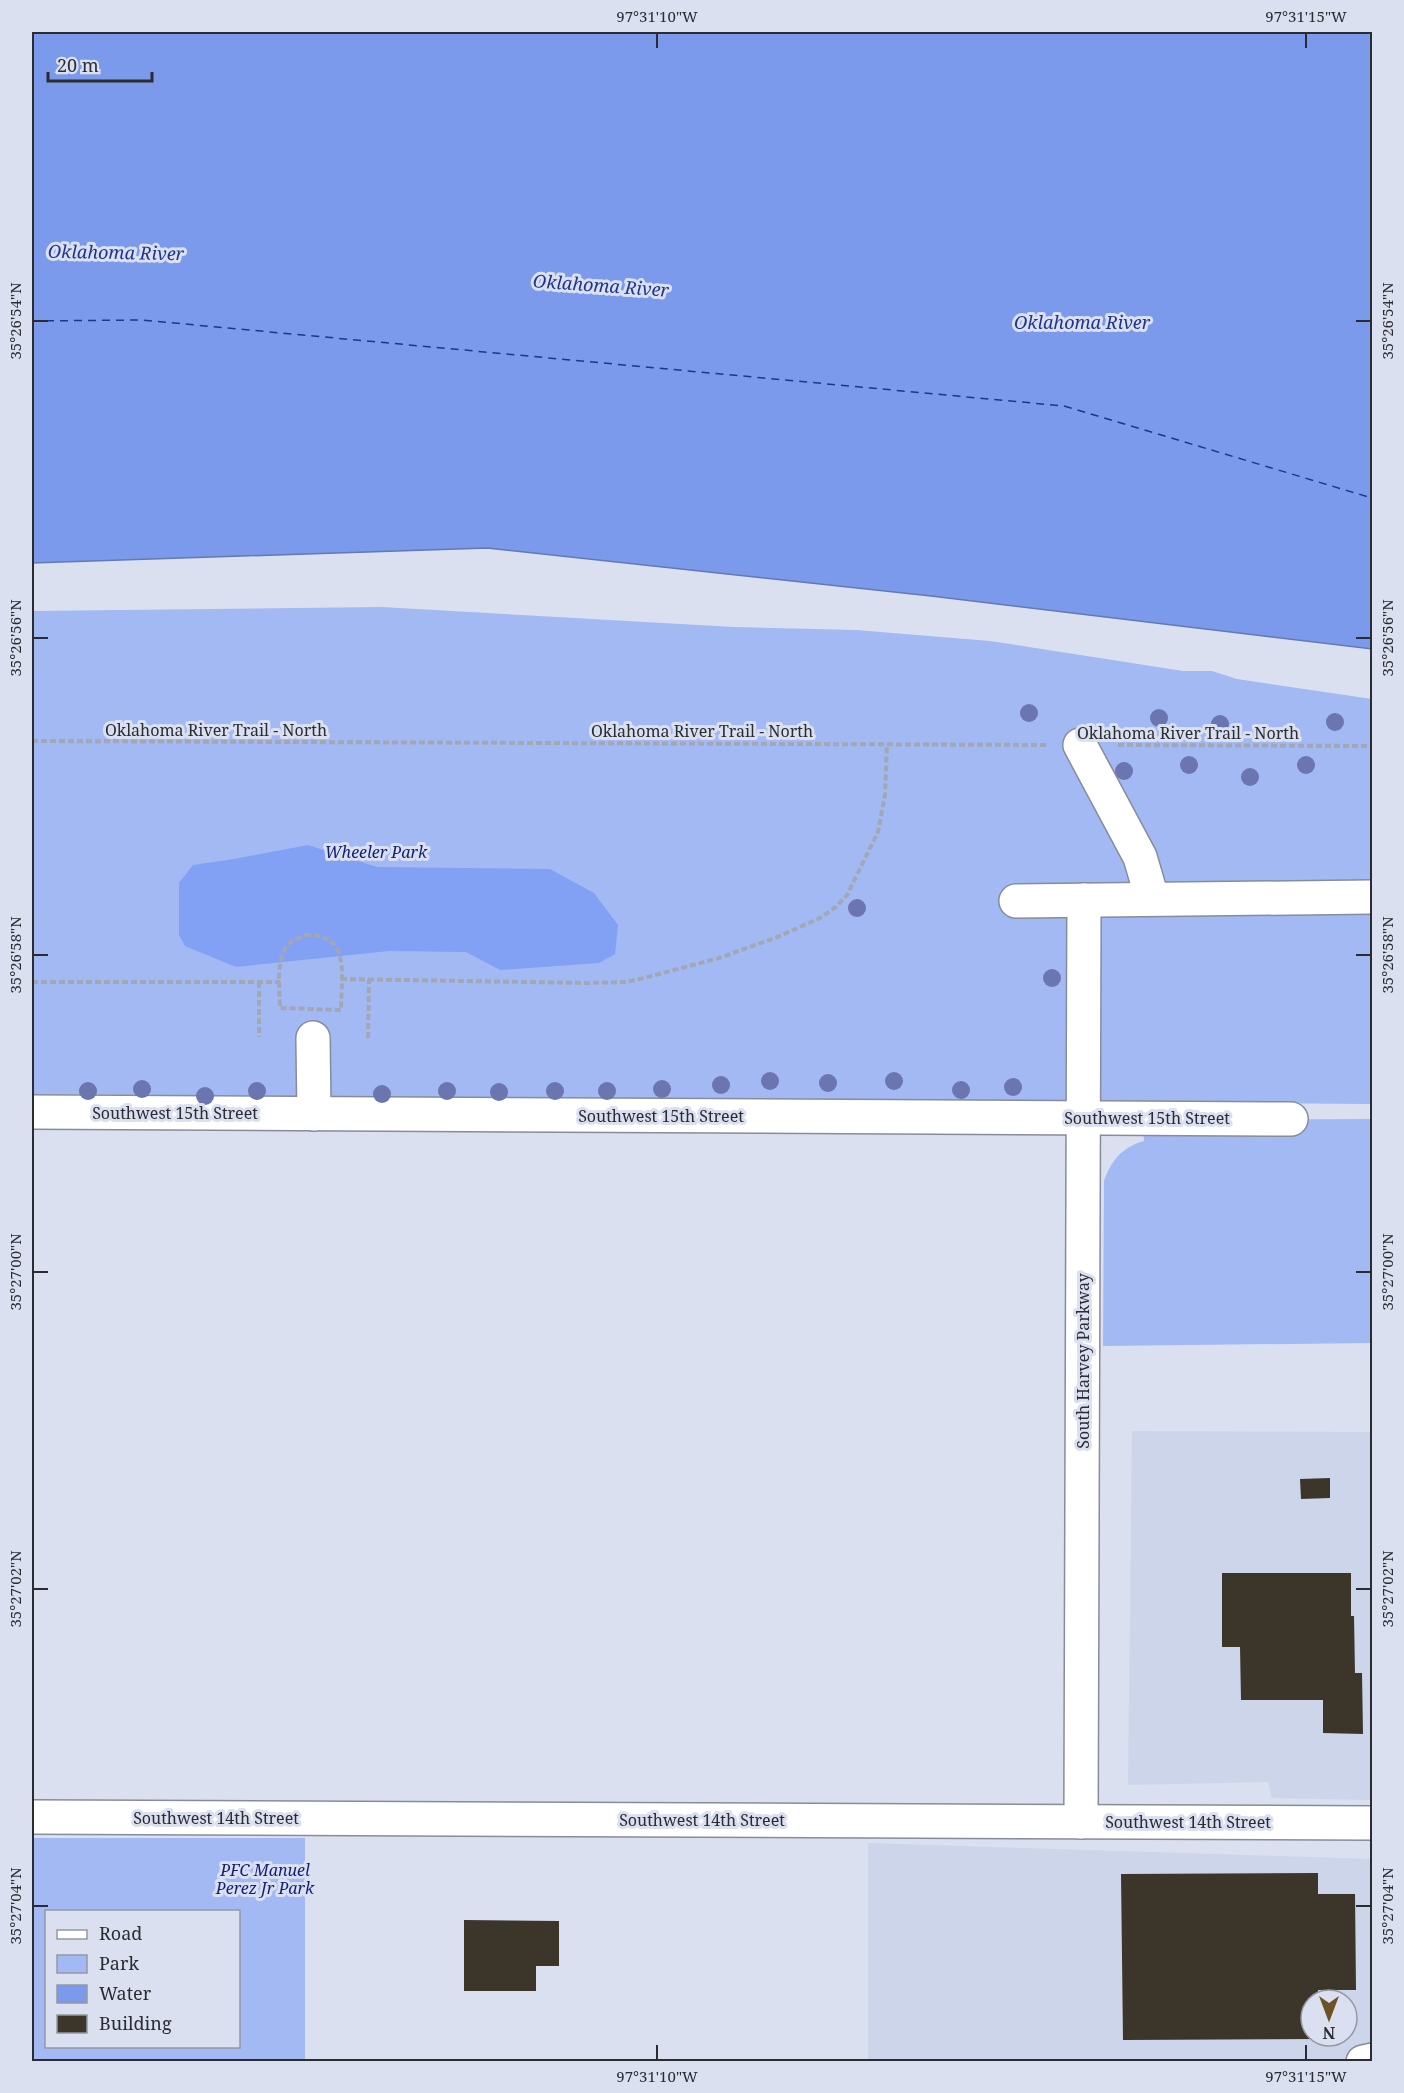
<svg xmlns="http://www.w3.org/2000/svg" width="1404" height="2093" viewBox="0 0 1404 2093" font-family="'Noto Serif',serif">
  <rect width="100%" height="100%" fill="#dae0ef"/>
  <g fill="#ccd5ea" fill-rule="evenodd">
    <path d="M1132,1431L1372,1432V1800L1272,1798L1268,1782L1128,1785Z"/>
    <path d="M868,1843L1372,1859V2061H868ZM1311,2000H1347V2036H1311Z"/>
  </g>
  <g fill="#a2b9f4" fill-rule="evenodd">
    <path d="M381,607L734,627L856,630L990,641L1183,671H1212L1237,679L1372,699V1104L32,1094V611Z"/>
    <path d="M1372,1119V1343L1103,1346L1104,1181C1111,1161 1122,1147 1144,1141L1142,1120Z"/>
    <path d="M32,1838H305V2061H32ZM46,1912H238V2046H46Z"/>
  </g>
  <path fill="#83a1f4" d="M308,845L377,867L550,869L594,893L618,925L615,954L599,963L500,970L466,952L389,951L236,967L185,946L179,935V883L193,865L234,859Z"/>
  <path fill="#7c9aeb" stroke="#6379b4" stroke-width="1.5" d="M32,32H1372V649L931,596L487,548L32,563Z"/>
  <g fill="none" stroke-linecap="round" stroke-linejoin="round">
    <path stroke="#1e3491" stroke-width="1.5" stroke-dasharray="8 6" stroke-linecap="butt" d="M32,321L142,320L1064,406L1372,498"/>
  </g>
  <g fill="#3c352a">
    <path d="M1330,1478V1498L1301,1499L1300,1479Z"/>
    <path d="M1222,1573H1351V1616H1354L1355,1673H1362L1363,1734L1323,1733V1700H1241L1240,1647H1222Z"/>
    <path d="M1318,1873V1894H1355L1356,1990H1318V2000H1311V2036H1319V2039L1123,2040L1121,1874Z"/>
    <path d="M464,1920L559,1921V1966H536V1991H464Z"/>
  </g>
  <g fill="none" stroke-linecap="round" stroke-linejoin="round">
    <defs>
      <g id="minor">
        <path d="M1080,745L1140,857L1152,898"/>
        <path d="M1016,901L1372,897"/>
        <path d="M313,1038L314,1114"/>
        <path d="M32,1112L1291,1119"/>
        <path d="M32,1817L1372,1823"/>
        <path d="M1081,1822L1084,900"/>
        <path d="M1363,2062L1372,2060"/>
      </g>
    </defs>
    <use href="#minor" stroke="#878c99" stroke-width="36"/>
    <g stroke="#a3a7b4" stroke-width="4" stroke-dasharray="6 3" stroke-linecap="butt">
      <path d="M32,741L1048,745"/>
      <path d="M1118,745L1372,746"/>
      <path d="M305,935C352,933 341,977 341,1010L280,1008C280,989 274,956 291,942C295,939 300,938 305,935Z"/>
      <path d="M341,979L588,983L626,982L644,978L719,958L775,938L820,918L836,907L847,895L878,832L885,795L887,744"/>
      <path d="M32,982H280"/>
      <path d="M259,982V1037"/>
      <path d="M368,1038L369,979"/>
    </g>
    <use href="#minor" stroke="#fff" stroke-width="33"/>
  </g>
  <g fill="#6b75af">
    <circle cx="1029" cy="713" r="9"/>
    <circle cx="1159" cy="718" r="9"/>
    <circle cx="1335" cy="722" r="9"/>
    <circle cx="1220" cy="724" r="9"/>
    <circle cx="1189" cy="765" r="9"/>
    <circle cx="1306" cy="765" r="9"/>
    <circle cx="1124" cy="771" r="9"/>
    <circle cx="1250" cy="777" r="9"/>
    <circle cx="857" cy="908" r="9"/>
    <circle cx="1052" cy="978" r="9"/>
    <circle cx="770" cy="1081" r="9"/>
    <circle cx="894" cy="1081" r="9"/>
    <circle cx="828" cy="1083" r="9"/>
    <circle cx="721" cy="1085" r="9"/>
    <circle cx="1013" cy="1087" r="9"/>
    <circle cx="142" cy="1089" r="9"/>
    <circle cx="662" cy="1089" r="9"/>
    <circle cx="961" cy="1090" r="9"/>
    <circle cx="88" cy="1091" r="9"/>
    <circle cx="257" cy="1091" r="9"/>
    <circle cx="447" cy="1091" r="9"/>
    <circle cx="555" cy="1091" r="9"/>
    <circle cx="607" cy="1091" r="9"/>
    <circle cx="499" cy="1092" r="9"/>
    <circle cx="382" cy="1094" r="9"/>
    <circle cx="205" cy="1096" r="9"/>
  </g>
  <path fill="none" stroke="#2a2c32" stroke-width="2" d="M657,33V48M1306,33V48M33,321H48M1356,321H1371M33,638H48M1356,638H1371M33,955H48M1356,955H1371M33,1272H48M1356,1272H1371M33,1589H48M1356,1589H1371M33,1906H48M1356,1906H1371M657,2045V2060M1306,2045V2060"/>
  <g text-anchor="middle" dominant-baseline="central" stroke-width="6" stroke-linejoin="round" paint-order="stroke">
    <g font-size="16" fill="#2a2c32" stroke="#dae0ef">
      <text x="216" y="730">Oklahoma River Trail - North</text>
      <text x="702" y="731">Oklahoma River Trail - North</text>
      <text x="1188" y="733">Oklahoma River Trail - North</text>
      <text x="175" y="1113">Southwest 15th Street</text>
      <text x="661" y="1116">Southwest 15th Street</text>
      <text x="1147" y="1118">Southwest 15th Street</text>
      <text transform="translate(1083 1361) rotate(-90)">South Harvey Parkway</text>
      <text x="216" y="1818">Southwest 14th Street</text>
      <text x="702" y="1820">Southwest 14th Street</text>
      <text x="1188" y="1822">Southwest 14th Street</text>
    </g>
    <g font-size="16" font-style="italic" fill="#101e7b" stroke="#dae0ef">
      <text x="376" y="852">Wheeler Park</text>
      <text x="265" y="1870">PFC Manuel<tspan x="265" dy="18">Perez Jr Park</tspan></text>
    </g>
    <g font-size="18" font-style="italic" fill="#1e3491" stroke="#dae0ef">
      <text transform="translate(116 252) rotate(1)">Oklahoma River</text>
      <text transform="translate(601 285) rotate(4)">Oklahoma River</text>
      <text x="1082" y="322">Oklahoma River</text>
    </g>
  </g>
  <rect width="1404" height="2093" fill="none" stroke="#dae0ef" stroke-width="66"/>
  <rect x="45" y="1910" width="195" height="138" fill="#dae0ef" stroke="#9498a3" stroke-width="1.5"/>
  <rect x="57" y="1930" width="30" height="9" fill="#ffffff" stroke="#9498a3" stroke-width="1.5"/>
  <text x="99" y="1940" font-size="18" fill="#2a2c32">Road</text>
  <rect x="57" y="1955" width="30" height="18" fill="#a2b9f4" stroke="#9498a3" stroke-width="1.5"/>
  <text x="99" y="1970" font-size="18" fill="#2a2c32">Park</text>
  <rect x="57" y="1985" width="30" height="18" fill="#7c9aeb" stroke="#9498a3" stroke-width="1.5"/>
  <text x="99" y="2000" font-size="18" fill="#2a2c32">Water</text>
  <rect x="57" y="2015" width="30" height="18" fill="#3c352a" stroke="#9498a3" stroke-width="1.5"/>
  <text x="99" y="2030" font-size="18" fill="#2a2c32">Building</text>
  <g transform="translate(1329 2018) rotate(180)"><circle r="28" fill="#dae0ef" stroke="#9498a3" stroke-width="1.5"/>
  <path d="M0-4.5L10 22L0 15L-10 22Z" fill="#6d5224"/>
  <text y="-9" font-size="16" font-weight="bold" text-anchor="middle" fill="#2a2c32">N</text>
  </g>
  <path d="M48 72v9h104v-9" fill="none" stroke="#2a2c32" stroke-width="3"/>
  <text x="57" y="72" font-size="18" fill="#2a2c32" stroke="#dae0ef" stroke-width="4.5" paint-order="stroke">20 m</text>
  <rect x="33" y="33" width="1338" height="2027" fill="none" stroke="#2a2c32" stroke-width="2"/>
  <g font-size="15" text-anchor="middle" fill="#2a2c32">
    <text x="657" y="22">97°31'10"W</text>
    <text x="1306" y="22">97°31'15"W</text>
    <text transform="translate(1388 321) rotate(-90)" y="5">35°26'54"N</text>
    <text transform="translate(16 321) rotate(-90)" y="5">35°26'54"N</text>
    <text transform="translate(1388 638) rotate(-90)" y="5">35°26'56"N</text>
    <text transform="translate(16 638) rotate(-90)" y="5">35°26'56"N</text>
    <text transform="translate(1388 955) rotate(-90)" y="5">35°26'58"N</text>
    <text transform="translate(16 955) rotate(-90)" y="5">35°26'58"N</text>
    <text transform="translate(1388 1272) rotate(-90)" y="5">35°27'00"N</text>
    <text transform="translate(16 1272) rotate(-90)" y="5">35°27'00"N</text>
    <text transform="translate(1388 1589) rotate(-90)" y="5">35°27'02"N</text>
    <text transform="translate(16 1589) rotate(-90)" y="5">35°27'02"N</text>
    <text transform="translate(1388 1906) rotate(-90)" y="5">35°27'04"N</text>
    <text transform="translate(16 1906) rotate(-90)" y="5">35°27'04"N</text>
    <text x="657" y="2082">97°31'10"W</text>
    <text x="1306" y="2082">97°31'15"W</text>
  </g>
</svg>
